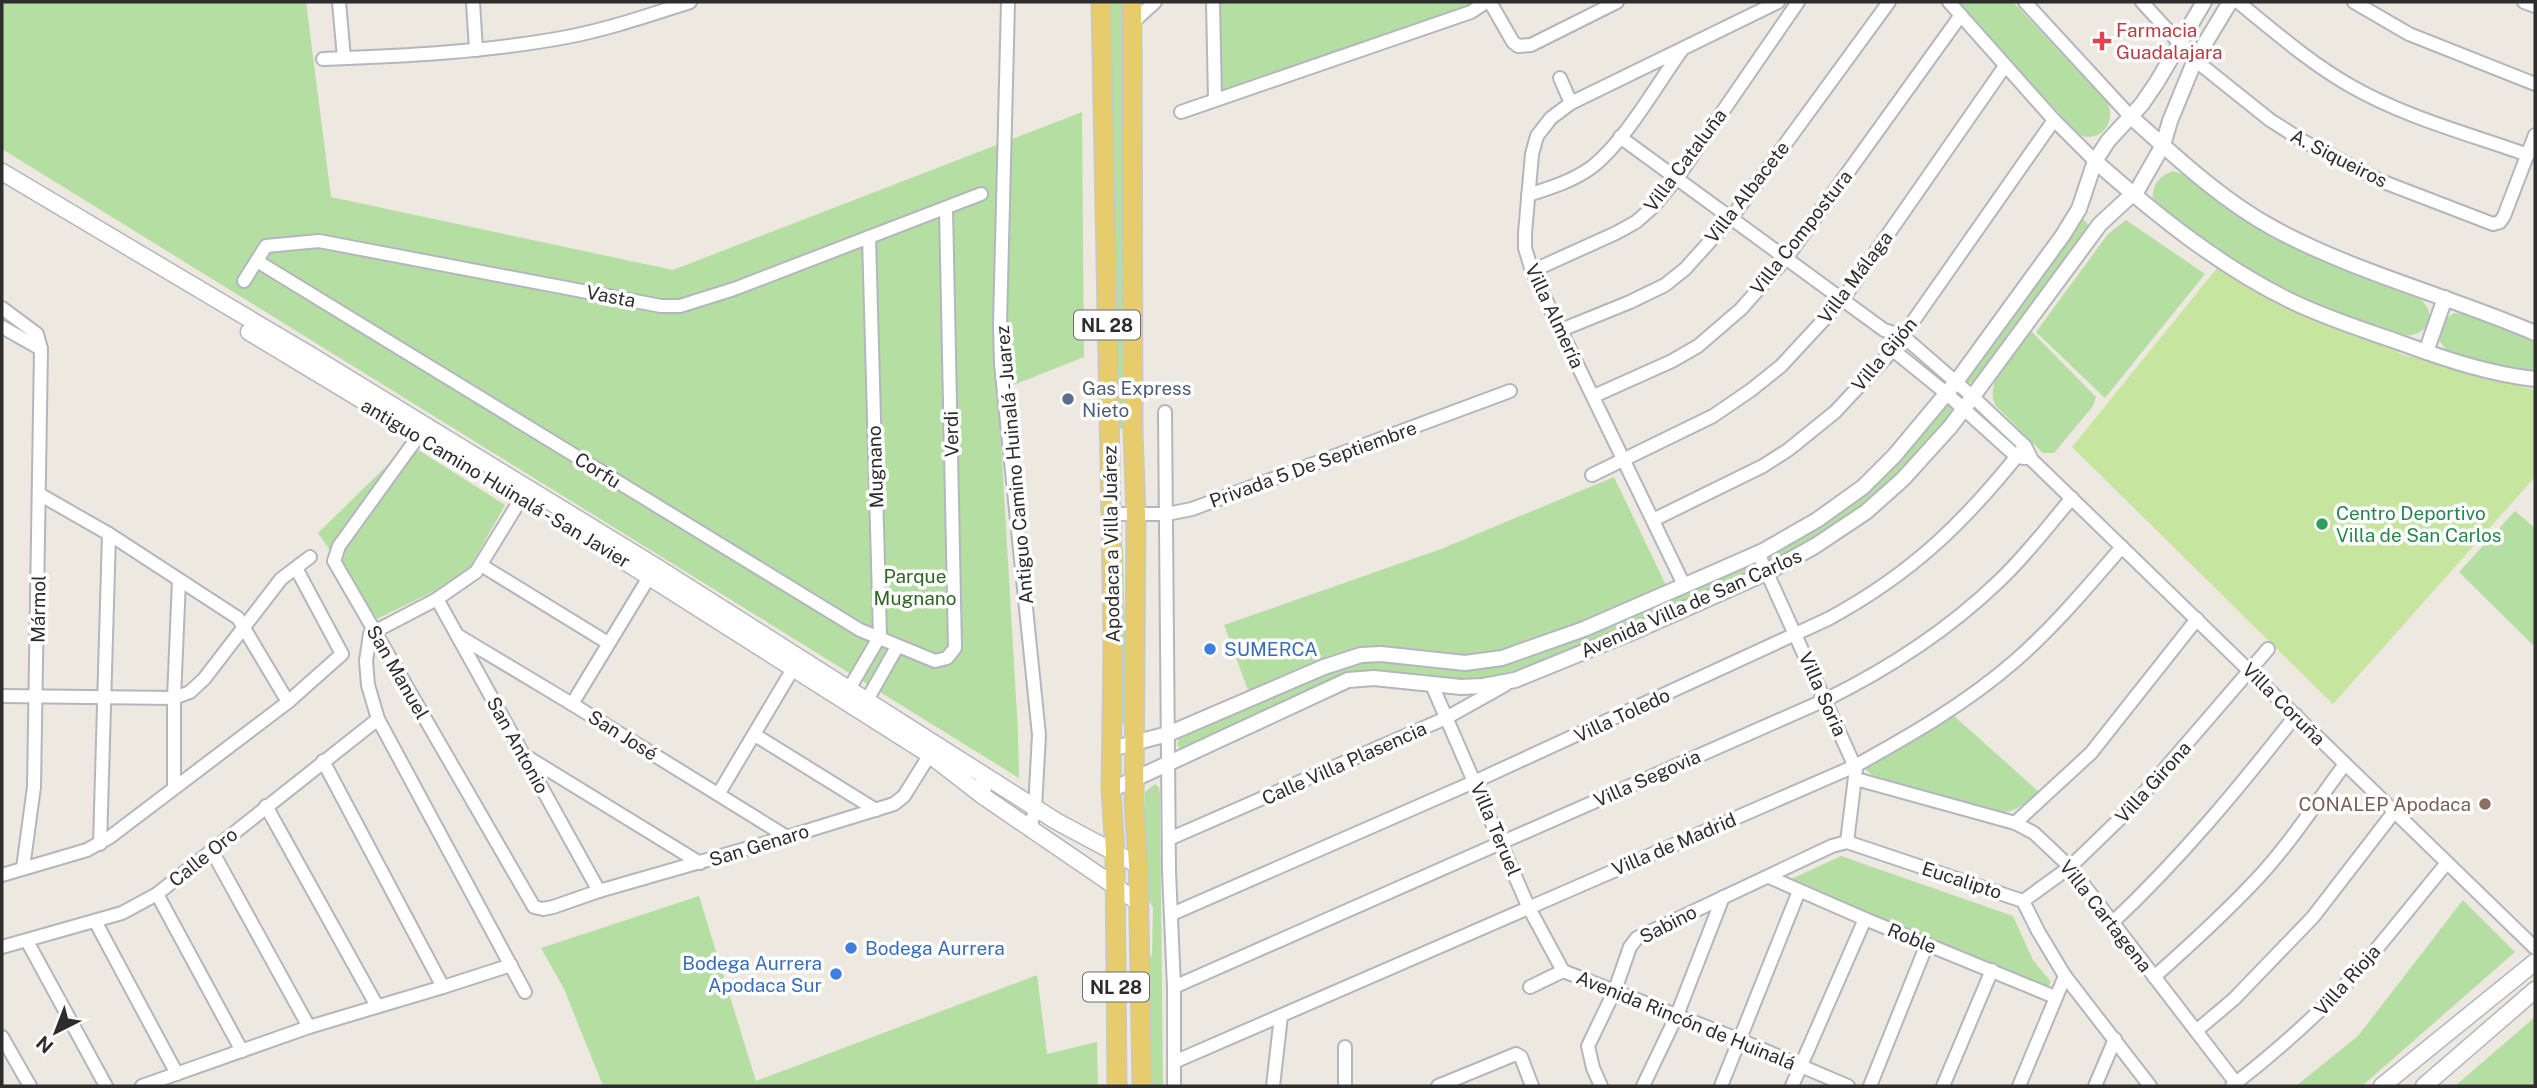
<svg xmlns="http://www.w3.org/2000/svg" width="2537" height="1088" viewBox="0 0 2537 1088" font-family="'Public Sans',sans-serif">
  <rect width="100%" height="100%" fill="#ede8e0"/>
  <g fill="#b5dfa2">
    <path d="M2,2H306L331,197L673,270L1082,112L1084,357L998,391L1018,732L1019,778L2,149Z"/>
    <path d="M1108,2H1122L1125,422L1124,429L1113,428Z"/>
    <path d="M1218,2H1476L1474,7L1227,92L1220,89Z"/>
    <path d="M1956,2H2013L2107,102C2117,122 2101,143 2079,135Z"/>
    <path d="M2173,171L2182,174L2250,222L2307,252L2416,296C2442,313 2428,340 2398,335L2331,311L2234,263L2153,203C2151,188 2157,176 2173,171Z"/>
    <path d="M2083,219L2088,224L2087,228L1973,383H1968L1965,378Z"/>
    <path d="M2126,220L2205,274L2105,398L2036,332L2108,234Z"/>
    <path d="M2454,313C2480,313 2514,328 2535,343V371C2514,369 2439,364 2439,335C2439,324 2445,319 2454,313Z"/>
    <path d="M2031,331L2096,397L2093,406L2054,453H2043L1995,405C1984,379 2016,350 2031,331Z"/>
    <path d="M1947,404L1951,407L1953,412L1911,463L1875,498L1782,560L1547,663L1504,678L1472,682L1379,672L1289,703L1181,749L1177,745L1179,737L1352,664C1385,658 1398,665 1429,668C1461,670 1491,668 1523,660L1720,575L1896,462Z"/>
    <path d="M409,444L505,505L465,576L377,619L318,533Z"/>
    <path d="M1614,477L1666,585L1512,650L1472,659L1368,648L1351,650L1248,690L1224,625L1441,549Z"/>
    <path d="M2515,511L2535,528V647L2459,572Z"/>
    <path d="M1119,546L1123,547V550L1127,722L1125,726L1121,722Z"/>
    <path d="M1953,715L2039,792C2029,800 2019,810 2006,812C1980,816 1902,785 1873,776L1865,769L1868,764L1895,751Z"/>
    <path d="M1155,784L1159,787L1160,794L1163,1086H1146L1145,963L1152,955L1153,908L1144,892L1145,792Z"/>
    <path d="M1841,856L2013,916L2033,960L2051,982L2047,989L1787,881Z"/>
    <path d="M699,896L756,1081L1037,975L1047,1054L1097,1042L1098,1086H603L564,989L541,948Z"/>
    <path d="M2463,900L2515,952L2362,1086H2296L2358,1036Z"/>
    <path d="M2535,1017V1086H2455Z"/>
  </g>
  <path fill="#c6e59e" d="M2218,267L2250,287L2404,355L2535,390V477L2333,704L2072,447Z"/>
  <g fill="none" stroke-linecap="round" stroke-linejoin="round">
    <defs>
      <g id="minor">
        <path d="M339,2L344,58"/>
        <path d="M473,2L476,50"/>
        <path d="M1008,2L1000,324L1001,364L1039,735L1035,808L1030,830"/>
        <path d="M1213,2L1215,100"/>
        <path d="M1490,2L1513,42L1518,46L1531,45L1617,2"/>
        <path d="M1949,2L2054,120L2095,161"/>
        <path d="M2025,2L2130,116"/>
        <path d="M2142,2L2195,60L2270,120L2303,141L2381,181L2493,224L2500,222L2504,216L2535,135"/>
        <path d="M2238,2C2274,31 2309,62 2349,85C2404,117 2469,134 2528,155"/>
        <path d="M2354,2L2409,34L2535,84"/>
        <path d="M2524,2L2535,6"/>
        <path d="M1132,23L1155,2"/>
        <path d="M323,59C404,56 487,52 567,37C609,29 649,15 690,2"/>
        <path d="M1560,78L1571,103"/>
        <path d="M1181,112L1471,12L1486,2"/>
        <path d="M1620,137L1884,330L1903,336L1973,397L2025,446L2032,460L2535,948"/>
        <path d="M1528,195C1550,188 1573,181 1592,167C1626,140 1656,86 1681,51"/>
        <path d="M257,261L860,630L935,661L947,658L955,648L946,208"/>
        <path d="M1532,271L1616,233L1636,222L1654,206L1677,178L1798,2"/>
        <path d="M244,281L266,246L319,241L661,306H680L734,289L981,194"/>
        <path d="M2,308L37,334L41,349L34,787L23,868"/>
        <path d="M2,327L41,349"/>
        <path d="M1561,330L1630,302L1665,285L1685,269L1732,217L1889,2"/>
        <path d="M1891,345L1893,350L1946,393L2017,457L2025,458"/>
        <path d="M1594,396L1672,361L1698,346L1741,309L1787,257L1961,15"/>
        <path d="M1165,412L1169,871L1174,987V1086"/>
        <path d="M425,427L339,546L334,561L534,907L543,909L553,907L599,891L787,837L894,804L904,796L934,748"/>
        <path d="M1592,475L1713,416L1751,390L1781,366L1843,299L2005,66"/>
        <path d="M39,494L109,534L238,618L288,702"/>
        <path d="M1111,514H1167L1192,509L1510,391"/>
        <path d="M1653,520L1763,466L1788,450L1835,412L1893,350L2054,120"/>
        <path d="M1758,553L1856,769L1847,842"/>
        <path d="M481,565L608,643"/>
        <path d="M1684,585L1532,271L1525,248V233L1532,154L1537,136L1551,118L1571,103L1778,2"/>
        <path d="M437,599L599,891"/>
        <path d="M457,635L572,704L787,837"/>
        <path d="M1432,685L1528,906L1563,971"/>
        <path d="M849,689L880,636L869,237"/>
        <path d="M2,696L174,698L190,692L204,679L281,579L310,557"/>
        <path d="M867,700L897,647"/>
        <path d="M572,704L654,569"/>
        <path d="M755,735L876,810"/>
        <path d="M524,755L700,863"/>
        <path d="M323,761L443,987"/>
        <path d="M1856,779L2015,823L2034,833L2070,867L2236,1083"/>
        <path d="M174,788V698L179,580"/>
        <path d="M719,793L797,662"/>
        <path d="M266,806L377,1006"/>
        <path d="M2015,823L2091,753L2197,619"/>
        <path d="M1169,839L1446,718L1505,685"/>
        <path d="M100,844L109,534"/>
        <path d="M212,851L309,1027"/>
        <path d="M2,875L87,850L110,837L288,702L342,654L296,568"/>
        <path d="M1769,877L1865,919L2055,997"/>
        <path d="M157,894L242,1051"/>
        <path d="M2023,901L2070,867L2132,807L2268,649"/>
        <path d="M1172,914L1476,781L1828,619C1913,573 1966,521 2025,446"/>
        <path d="M95,921L177,1074"/>
        <path d="M2112,923C2181,858 2238,789 2296,715"/>
        <path d="M27,941L106,1086"/>
        <path d="M2,947L122,913L157,894L378,719"/>
        <path d="M1563,971L1740,1040L1848,1086"/>
        <path d="M2154,977C2189,946 2224,914 2256,880C2289,845 2316,803 2345,764"/>
        <path d="M1174,987L1825,700C1886,670 1948,630 1998,582C2025,557 2048,526 2072,498"/>
        <path d="M1530,987L1563,971"/>
        <path d="M525,992L378,719L368,685L366,661L370,634L437,599L476,572L527,489"/>
        <path d="M2196,1031L2234,999L2313,917L2394,812"/>
        <path d="M2,1037L30,1086"/>
        <path d="M1174,1062L1855,766C1911,735 1967,703 2016,660C2055,626 2088,586 2122,547"/>
        <path d="M142,1086L309,1027L443,987L511,965"/>
        <path d="M1273,1086L1281,1016"/>
        <path d="M1345,1086V1047"/>
        <path d="M1438,1086L1516,1054L1521,1057L1532,1086"/>
        <path d="M1601,1086L1593,1068L1588,1046L1615,990L1630,947L1637,938L1832,846L1847,842L2023,901L2038,931L2065,976L2150,1086"/>
        <path d="M1643,1086L1677,1015L1723,897"/>
        <path d="M1721,1086L1799,891"/>
        <path d="M1792,1086L1865,919"/>
        <path d="M1870,1086L1927,944"/>
        <path d="M1943,1086L1992,970"/>
        <path d="M2019,1086L2065,976"/>
        <path d="M2095,1086L2115,1039"/>
        <path d="M2232,1086C2277,1051 2320,1013 2358,971C2388,936 2417,899 2446,864"/>
      </g>
      <g id="tertiary">
        <path d="M2130,116C2175,156 2220,199 2273,228C2356,273 2449,296 2535,333"/>
        <path d="M2095,161C2155,214 2219,266 2291,301C2326,318 2364,330 2401,343C2445,359 2489,374 2535,379"/>
        <path d="M2426,352L2445,298"/>
        <path d="M1111,749L1168,734L1324,667L1361,655L1381,654L1465,663L1502,658L1584,629L1713,573L1763,551L1817,520L1863,487L1895,455L1956,382L2063,235L2079,209L2095,161L2108,141L2142,104L2157,82L2204,2"/>
        <path d="M1111,790L1348,680L1374,678L1461,687L1483,686L1515,680L1633,632L1768,572L1815,546L1866,512L1903,479L1951,426L2100,224L2138,189L2163,145L2170,121L2195,60L2230,2"/>
      </g>
      <g id="secondary">
        <path d="M2,172L310,355L655,566L1056,821L1138,865"/>
        <path d="M249,332L395,420"/>
        <path d="M572,528L930,755L983,796"/>
        <path d="M982,786L983,796L1138,902"/>
        <path d="M2382,1086L2535,962"/>
        <path d="M2424,1086L2535,990"/>
      </g>
      <g id="primary">
        <path d="M1101,2L1111,514L1113,648L1111,790L1115,851L1117,1086"/>
        <path d="M1132,2L1133,432L1136,515L1134,803L1138,865L1142,1086"/>
      </g>
    </defs>
    <use href="#minor" stroke="#b4b6bf" stroke-width="16"/>
    <use href="#tertiary" stroke="#b4b6bf" stroke-width="18"/>
    <use href="#secondary" stroke="#b4b6bf" stroke-width="19"/>
    <use href="#primary" stroke="#c8c8c8" stroke-width="21"/>
    <use href="#minor" stroke="#fff" stroke-width="12"/>
    <use href="#tertiary" stroke="#fff" stroke-width="14"/>
    <use href="#secondary" stroke="#fff" stroke-width="16"/>
    <use href="#primary" stroke="#e6cc6c" stroke-width="18"/>
  </g>
  <path fill="#e0444e" stroke="#fff" stroke-width="2.5" d="M2098.5 30.5h7v7h7v7h-7v7h-7v-7h-7v-7h7z"/>
  <circle fill="#5c6f8a" stroke="#fff" stroke-width="2.5" cx="1068" cy="399" r="7"/>
  <circle fill="#2e9e5b" stroke="#fff" stroke-width="2.5" cx="2322" cy="524" r="7"/>
  <g fill="#3f7fe0" stroke="#fff" stroke-width="2.5">
    <circle cx="1210" cy="649" r="7"/>
    <circle cx="851" cy="948" r="7"/>
    <circle cx="836" cy="974" r="7"/>
  </g>
  <circle fill="#8d6e63" stroke="#fff" stroke-width="2.5" cx="2485" cy="804" r="7"/>
  <g text-anchor="middle" dominant-baseline="central" stroke-width="7" stroke-linejoin="round" paint-order="stroke">
    <g fill="#fff" stroke="#6c6c6c" stroke-width="2">
      <rect x="1074" y="310.5" width="66" height="29" rx="5"/>
      <rect x="1083" y="972.5" width="66" height="29" rx="5"/>
    </g>
    <g font-size="18" font-weight="bold" fill="#2d2d2d">
      <text x="1107" y="325">NL 28</text>
      <text x="1116" y="987">NL 28</text>
    </g>
    <g font-size="19" fill="#be3a42" stroke="#fff" text-anchor="start">
      <text x="2116" y="30">Farmacia<tspan x="2116" dy="22">Guadalajara</tspan></text>
    </g>
    <g font-size="19" fill="#2d2d2d" stroke="#fff">
      <text transform="translate(2339 158) rotate(27)">A. Siqueiros</text>
      <text transform="translate(1685 160) rotate(-53)">Villa Cataluña</text>
      <text transform="translate(1747 192) rotate(-52)">Villa Albacete</text>
      <text transform="translate(1801 232) rotate(-52)">Villa Compostura</text>
      <text transform="translate(1855 277) rotate(-53)">Villa Málaga</text>
      <text transform="translate(611 296) rotate(11)">Vasta</text>
      <text transform="translate(1555 316) rotate(65)">Villa Almería</text>
      <text transform="translate(1884 354) rotate(-50)">Villa Gijón</text>
      <text transform="translate(951 434) rotate(-91)">Verdi</text>
      <text transform="translate(1313 464) rotate(-20)">Privada 5 De Septiembre</text>
      <text transform="translate(1014 465) rotate(-95)">Antiguo Camino Huinalá - Juarez</text>
      <text transform="translate(875 467) rotate(-92)">Mugnano</text>
      <text transform="translate(598 470) rotate(32)">Corfu</text>
      <text transform="translate(496 483) rotate(31)">antiguo Camino Huinalá - San Javier</text>
      <text transform="translate(1111 544) rotate(-91)">Apodaca a Villa Juárez</text>
      <text transform="translate(1691 603) rotate(-24)">Avenida Villa de San Carlos</text>
      <text transform="translate(38 609) rotate(-89)">Mármol</text>
      <text transform="translate(398 672) rotate(60)">San Manuel</text>
      <text transform="translate(1823 694) rotate(66)">Villa Soria</text>
      <text transform="translate(2284 704) rotate(45)">Villa Coruña</text>
      <text transform="translate(1622 715) rotate(-25)">Villa Toledo</text>
      <text transform="translate(623 735) rotate(32)">San José</text>
      <text transform="translate(518 745) rotate(61)">San Antonio</text>
      <text transform="translate(1344 763) rotate(-24)">Calle Villa Plasencia</text>
      <text transform="translate(1647 778) rotate(-24)">Villa Segovia</text>
      <text transform="translate(2153 782) rotate(-48)">Villa Girona</text>
      <text transform="translate(1496 829) rotate(67)">Villa Teruel</text>
      <text transform="translate(1674 844) rotate(-23)">Villa de Madrid</text>
      <text transform="translate(759 845) rotate(-17)">San Genaro</text>
      <text transform="translate(203 857) rotate(-39)">Calle Oro</text>
      <text transform="translate(1962 880) rotate(18)">Eucalipto</text>
      <text transform="translate(2106 916) rotate(52)">Villa Cartagena</text>
      <text transform="translate(1668 924) rotate(-27)">Sabino</text>
      <text transform="translate(1912 938) rotate(22)">Roble</text>
      <text transform="translate(2347 980) rotate(-48)">Villa Rioja</text>
      <text transform="translate(1686 1020) rotate(22)">Avenida Rincón de Huinalá</text>
    </g>
    <g font-size="19" fill="#4e5e75" stroke="#fff" text-anchor="start">
      <text x="1082" y="388">Gas Express<tspan x="1082" dy="22">Nieto</tspan></text>
    </g>
    <g font-size="19" fill="#27864d" stroke="#fff" text-anchor="start">
      <text x="2336" y="513">Centro Deportivo<tspan x="2336" dy="22">Villa de San Carlos</tspan></text>
    </g>
    <g font-size="19" fill="#2e6521" stroke="#fff">
      <text x="915" y="576">Parque<tspan x="915" dy="22">Mugnano</tspan></text>
    </g>
    <g font-size="19" fill="#366cbe" stroke="#fff" text-anchor="start">
      <text x="1224" y="649">SUMERCA</text>
      <text x="865" y="948">Bodega Aurrera</text>
      <text x="822" y="963" text-anchor="end">Bodega Aurrera<tspan x="822" dy="22">Apodaca Sur</tspan></text>
    </g>
    <g font-size="19" fill="#785e54" stroke="#fff" text-anchor="end">
      <text x="2471" y="804">CONALEP Apodaca</text>
    </g>
  </g>
  <rect width="2537" height="1088" fill="none" stroke="#2d2d2d" stroke-width="7"/>
  <g transform="translate(56 1032) rotate(222)" stroke="#ffffff" stroke-width="5" paint-order="stroke">
  <path d="M0-5L12 26L0 18L-12 26Z" fill="#2d2d2d"/>
  <text y="-10" font-size="19" font-weight="bold" text-anchor="middle" fill="#2d2d2d">N</text>
  </g>
</svg>
